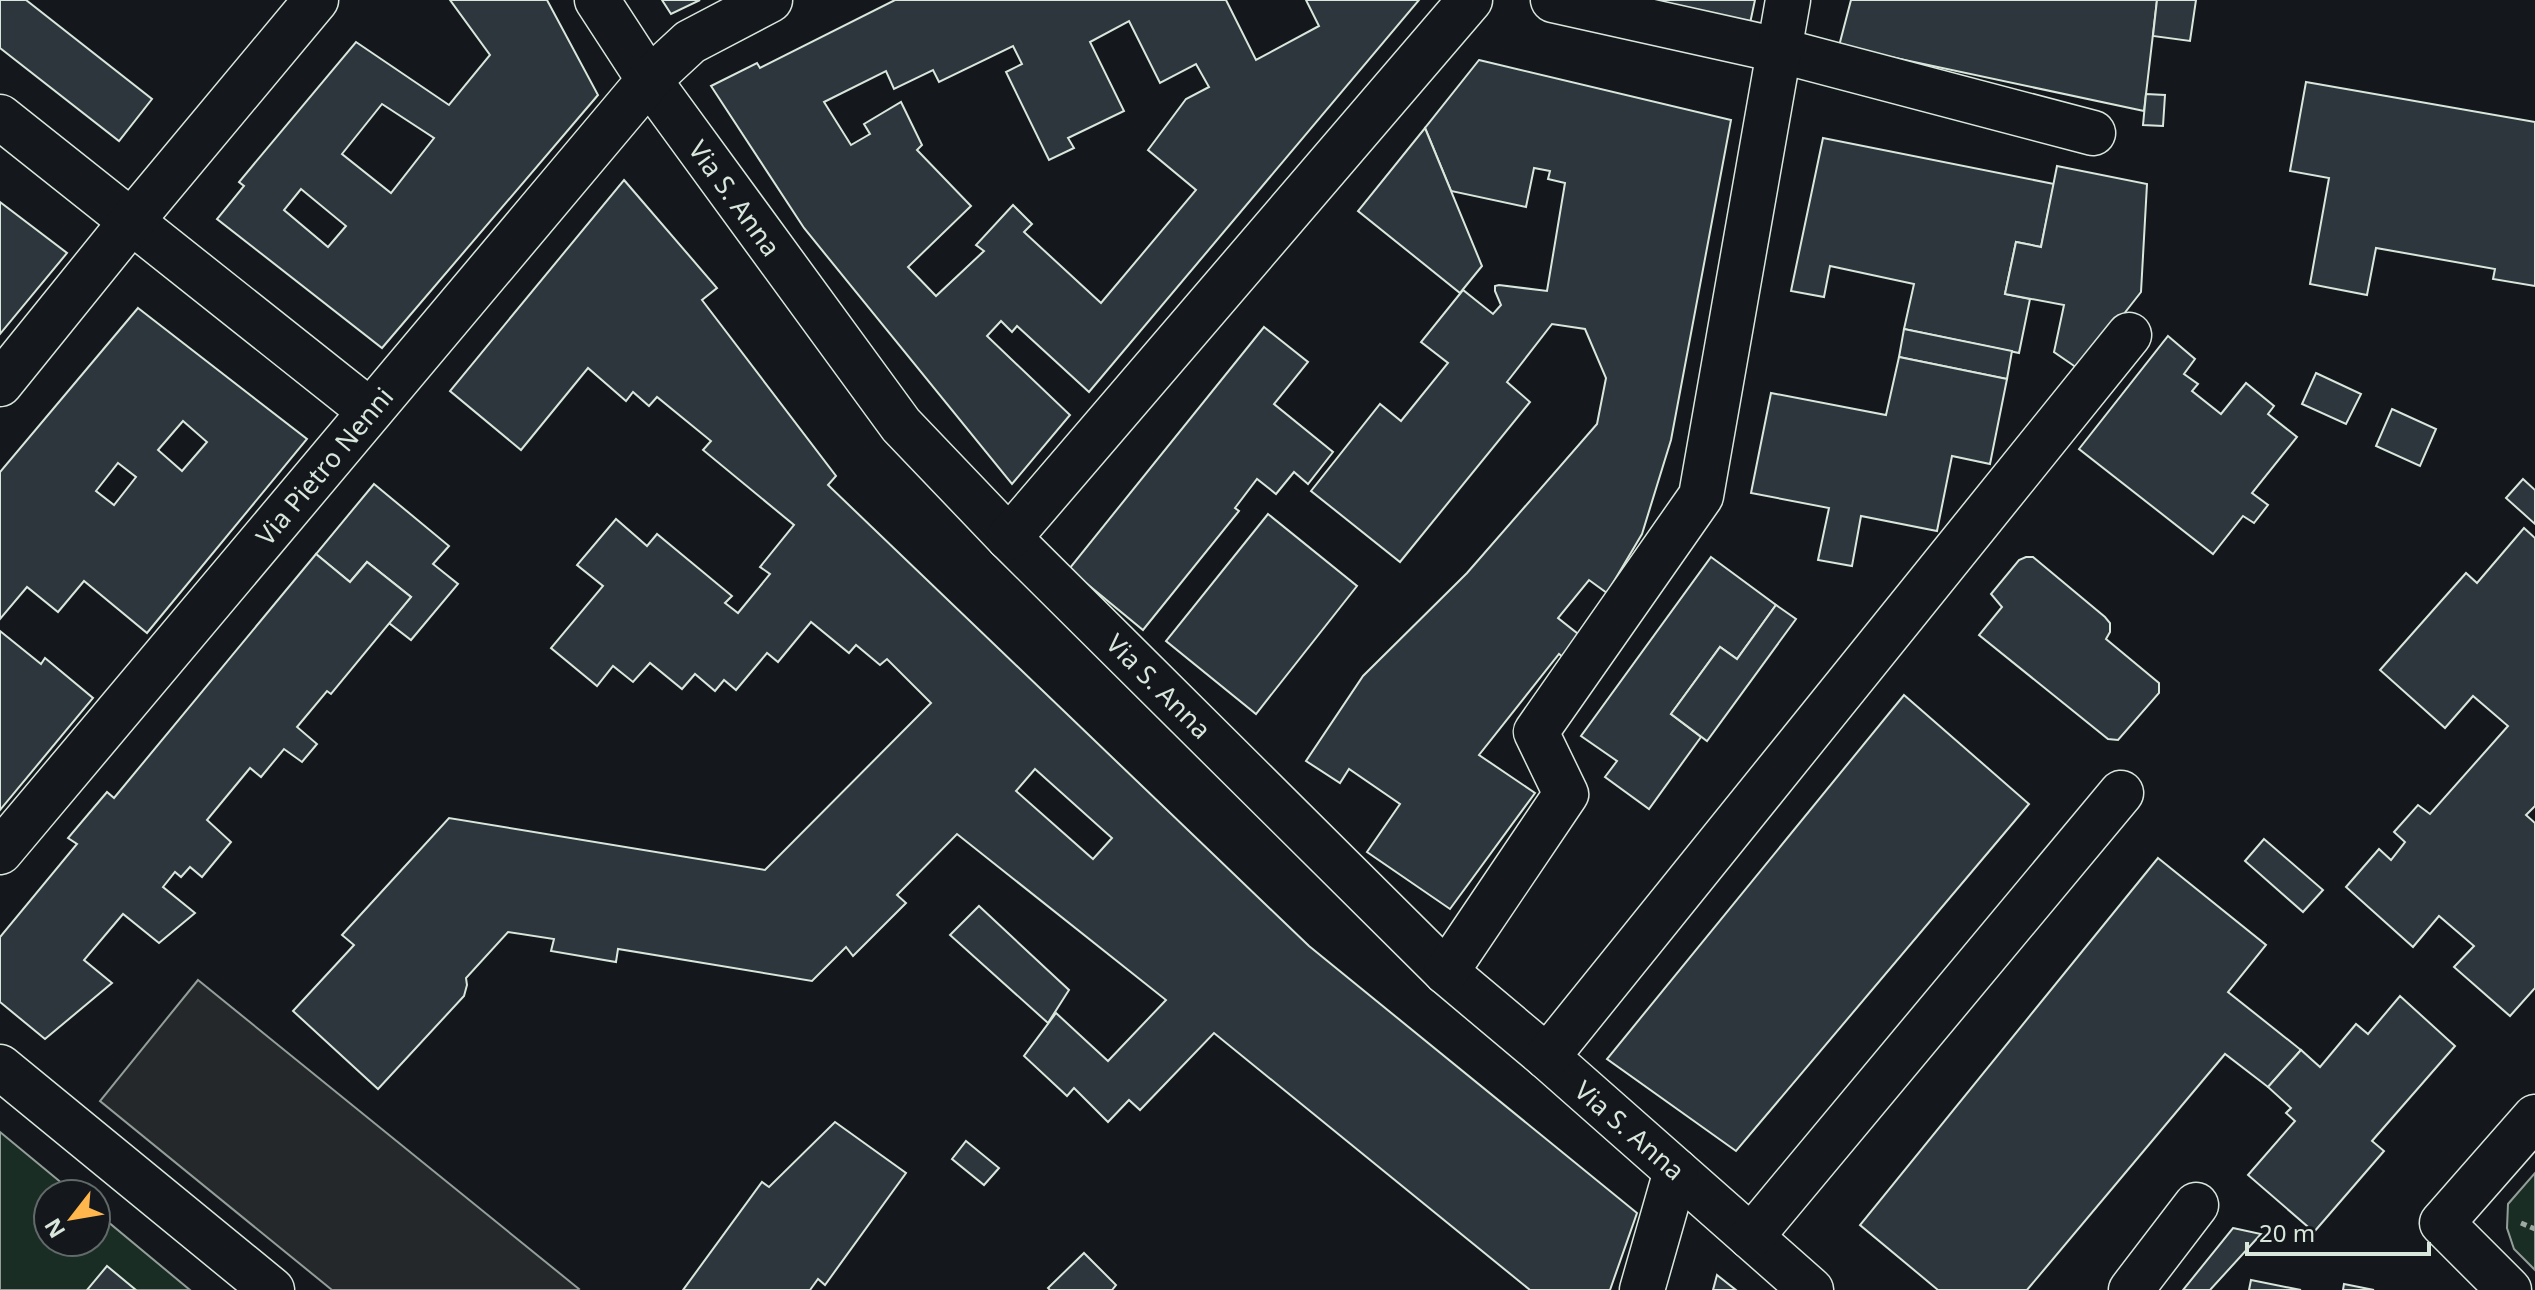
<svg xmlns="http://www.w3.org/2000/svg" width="2535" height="1290" viewBox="0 0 2535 1290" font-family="'Noto Sans',sans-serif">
  <rect width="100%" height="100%" fill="#14181c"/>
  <g fill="#1a2d24" stroke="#939e99" stroke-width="2">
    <path d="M0,1132L75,1194H48V1242H96V1212L190,1290H0Z"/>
    <path d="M2535,1173V1270L2514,1249L2507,1228L2508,1204Z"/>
  </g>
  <path fill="#24282b" stroke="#939e99" stroke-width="2" d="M198,980L579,1289L578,1290H332L100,1101Z"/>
  <g fill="#2c363c" stroke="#d8e6dc" stroke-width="2" fill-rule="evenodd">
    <path d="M0,0H26L152,99L119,141L0,48Z"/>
    <path d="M450,0H547L598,95L382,348L217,219L244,186L239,182L356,42L449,105L490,55ZM382,104L434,138L391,193L342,154ZM301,189L346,226L328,247L284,210Z"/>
    <path d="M662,0H700L671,14Z"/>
    <path d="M895,0H1226L1256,60L1319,26L1306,0H1419L1089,392L1017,326L1012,332L1001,321L987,336L1070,415L1012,484L804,228L711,86L757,63L760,68ZM1129,21L1160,83L1196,64L1209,87L1186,99L1148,150L1196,190L1101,303L1024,232L1032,224L1013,205L976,245L984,251L936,296L908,267L971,206L917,150L922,145L901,102L864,124L870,134L851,145L824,102L886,71L894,89L933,70L939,82L1013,46L1022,64L1006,72L1049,160L1074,148L1068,138L1124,111L1090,42Z"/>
    <path d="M1636,0H1755L1749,28Z"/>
    <path d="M1851,0H2157L2144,111L1839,46Z"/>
    <path d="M2157,0H2196L2190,41L2153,36Z"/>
    <path d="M1479,60L1731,120L1671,440L1642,534L1607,593L1589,580L1558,618L1587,641L1570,663L1559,654L1479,755L1535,793L1450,909L1367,852L1400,804L1349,769L1340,783L1306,761L1363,676L1467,573L1597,424L1606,378L1585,329L1552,324L1507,382L1530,402L1400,562L1311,491L1380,404L1401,421L1448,363L1421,342L1463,290L1493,314L1501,305L1495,291V286L1499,285L1547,291L1565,183L1548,179L1550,171L1534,168L1526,207L1451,191L1425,128Z"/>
    <path d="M2306,82L2535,122V286L2493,279L2495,269L2376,248L2367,295L2310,284L2329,178L2290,171Z"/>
    <path d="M2146,94L2165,95L2163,126L2143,125Z"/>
    <path d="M1425,128L1482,266L1460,293L1358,211Z"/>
    <path d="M1823,138L2054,184L2041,247L2016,242L2005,294L2030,299L2019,353L1904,329L1914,284L1830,266L1824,297L1791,291Z"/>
    <path d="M2057,166L2147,184L2141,292L2080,370L2054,352L2064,305L2005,294L2016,242L2041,247Z"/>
    <path d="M624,180L717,288L702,300L836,476L828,485L1309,946L1637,1213L1610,1290H1530L1214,1033L1140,1110L1129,1100L1108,1122L1074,1088L1067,1096L1024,1056L1056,1013L1108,1061L1166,1000L957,834L897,895L906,903L853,956L846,947L812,981L618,949L616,962L551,951L554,939L508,932L466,978L467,985L464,996L378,1089L293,1011L354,945L342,935L449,818L765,870L931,703L887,659L880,665L856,645L849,653L811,622L778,662L767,653L736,690L724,680L715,691L695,674L682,689L650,663L633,682L613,666L597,686L551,648L603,586L577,565L616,519L647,546L657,534L732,596L725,603L738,613L770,574L760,567L794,525L703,450L711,441L657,397L649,406L633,392L626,401L588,368L521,450L450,391ZM1035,769L1112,838L1093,859L1016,791Z"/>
    <path d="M0,202L67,253L0,334Z"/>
    <path d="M138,308L307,439L147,633L84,581L58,612L27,587L0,619V472ZM183,421L207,442L182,471L158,450ZM118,463L136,477L114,505L96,491Z"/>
    <path d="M1264,327L1308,362L1274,404L1333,452L1308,484L1294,472L1276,494L1257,479L1235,508L1239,511L1143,630L1069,569Z"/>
    <path d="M1904,329L2012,351L2007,379L1899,357Z"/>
    <path d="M2168,336L2195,359L2184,374L2198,384L2192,391L2221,414L2246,383L2274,406L2268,414L2297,437L2252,493L2268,505L2254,523L2243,516L2213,554L2079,449Z"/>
    <path d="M1899,357L2007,379L1990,464L1952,456L1937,531L1861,516L1852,566L1818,560L1829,508L1751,493L1771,393L1886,415Z"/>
    <path d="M2316,373L2361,394L2346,424L2302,404Z"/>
    <path d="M2392,409L2436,429L2420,466L2376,446Z"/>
    <path d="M2523,479L2535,490V524L2506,498Z"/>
    <path d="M374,484L449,546L433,564L458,584L411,640L389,623L411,597L367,562L350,582L316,554Z"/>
    <path d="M1268,514L1357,586L1256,714L1166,641Z"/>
    <path d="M2524,528L2535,538V806L2526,815L2535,823V988L2510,1016L2454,967L2474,946L2439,916L2413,947L2346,887L2379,849L2391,860L2405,842L2394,832L2418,805L2430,814L2508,726L2473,696L2445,728L2380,670L2466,573L2477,583Z"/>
    <path d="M316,554L350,582L367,562L411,597L331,694L327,691L297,727L317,744L302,762L284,749L261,777L250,768L207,820L231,842L202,877L190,867L181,877L175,872L163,887L195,913L159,943L123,914L84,960L112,983L45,1039L0,1002V937L77,844L68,838L107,792L114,798Z"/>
    <path d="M1711,557L1776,605L1737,659L1720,647L1671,714L1701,737L1649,809L1605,777L1617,761L1581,736Z"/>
    <path d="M2026,557H2033L2105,617L2110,623V632L2106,639L2159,683V693L2118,740L2108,739L1979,635L2002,607L1991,594L2019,560Z"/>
    <path d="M1776,605L1796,619L1707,741L1671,714L1720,647L1737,659Z"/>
    <path d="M0,631L41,664L45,658L93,698L0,810Z"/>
    <path d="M1904,695L2029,804L1736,1151L1607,1059Z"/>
    <path d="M2264,839L2323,890L2303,912L2245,861Z"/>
    <path d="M2158,858L2266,945L2228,992L2301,1050L2268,1087L2225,1054L2027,1290H1938L1860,1225Z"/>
    <path d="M979,906L1069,990L1048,1023L950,935Z"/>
    <path d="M2400,996L2455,1046L2372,1141L2384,1151L2314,1232L2248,1175L2295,1121L2286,1113L2291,1108L2268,1087L2301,1050L2320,1067L2356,1024L2368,1034Z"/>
    <path d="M835,1122L906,1173L825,1285L818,1279L810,1290H683L762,1182L769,1187Z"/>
    <path d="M966,1141L999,1168L984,1185L952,1159Z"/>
    <path d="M2233,1228L2261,1234L2210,1290H2183Z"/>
    <path d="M1084,1253L1116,1285L1112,1290H1050L1048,1288Z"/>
    <path d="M107,1266L136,1290H87Z"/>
    <path d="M1717,1275L1736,1290H1713Z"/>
    <path d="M2251,1280L2301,1290H2249Z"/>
    <path d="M2344,1284L2374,1290H2343Z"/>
  </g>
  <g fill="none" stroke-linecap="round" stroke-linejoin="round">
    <defs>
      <g id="minor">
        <path d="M597,0L649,80L901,425L1009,538L1446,972L1547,1057L1811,1290"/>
        <path d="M1553,0L1778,50L2093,133"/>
        <path d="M0,117L370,411"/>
        <path d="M0,384L130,223L316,0"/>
        <path d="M1009,538L1470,0"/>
        <path d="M0,852L649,80L690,42L770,0"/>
        <path d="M1446,972L1566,794L1536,732L1701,496L1788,0"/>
        <path d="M1547,1057L2129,335"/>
        <path d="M1751,1237L2121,793"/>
        <path d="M1642,1290L1676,1171"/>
        <path d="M2131,1290L2196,1205"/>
        <path d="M2509,1290L2442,1223L2535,1117"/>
      </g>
      <path id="tertiary" d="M0,1067L272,1290"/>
    </defs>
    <use href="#minor" stroke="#d8e6dc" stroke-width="47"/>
    <use href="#tertiary" stroke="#d8e6dc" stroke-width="47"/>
    <path stroke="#9da8a2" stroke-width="5" stroke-dasharray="6 4" stroke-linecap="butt" d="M2521,1223L2535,1229"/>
    <use href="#minor" stroke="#14181c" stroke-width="44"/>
    <use href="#tertiary" stroke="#14181c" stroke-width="44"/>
  </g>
  <g text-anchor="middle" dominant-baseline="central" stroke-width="6" stroke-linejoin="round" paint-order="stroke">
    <g font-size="26" fill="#d8e6dc" stroke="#14181c">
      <text transform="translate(735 198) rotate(54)">Via S. Anna</text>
      <text transform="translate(324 466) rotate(-50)">Via Pietro Nenni</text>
      <text transform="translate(1159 686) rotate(45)">Via S. Anna</text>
      <text transform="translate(1630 1130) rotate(41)">Via S. Anna</text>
    </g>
  </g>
  <g transform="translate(72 1218) rotate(239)"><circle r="38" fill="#14181c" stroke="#626a69" stroke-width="2"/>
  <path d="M0-6L14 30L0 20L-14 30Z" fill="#ffb74d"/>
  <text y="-12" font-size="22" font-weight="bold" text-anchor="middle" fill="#d8e6dc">N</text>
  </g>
  <path d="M2247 1242v12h182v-12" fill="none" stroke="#d8e6dc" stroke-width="4"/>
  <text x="2259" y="1242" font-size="24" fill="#d8e6dc" stroke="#14181c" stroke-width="6" paint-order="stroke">20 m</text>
</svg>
